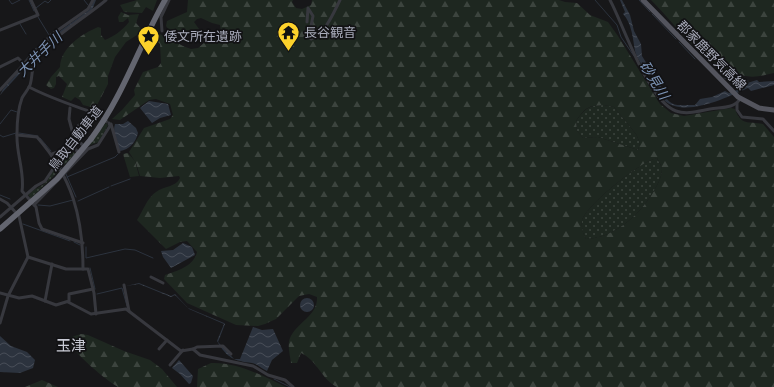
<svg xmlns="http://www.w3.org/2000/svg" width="774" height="387" viewBox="0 0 774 387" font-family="'Exo 2','Noto Sans JP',sans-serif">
  <defs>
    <pattern id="grass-dots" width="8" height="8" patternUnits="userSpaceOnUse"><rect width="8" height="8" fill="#1e2720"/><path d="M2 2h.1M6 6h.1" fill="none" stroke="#3c443e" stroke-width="1.8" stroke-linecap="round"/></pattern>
    <pattern id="forest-firs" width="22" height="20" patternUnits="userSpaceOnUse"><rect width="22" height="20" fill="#1e2720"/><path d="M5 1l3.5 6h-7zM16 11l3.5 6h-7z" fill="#3c443e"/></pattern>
    <pattern id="water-waves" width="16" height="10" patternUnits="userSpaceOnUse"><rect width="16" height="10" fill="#2c333e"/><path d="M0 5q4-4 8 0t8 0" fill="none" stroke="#484e58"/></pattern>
  </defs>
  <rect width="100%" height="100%" fill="#171719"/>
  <g fill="url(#grass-dots)">
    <path d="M604,105L614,107L636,134L640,143L638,150L598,137L583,138L577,131L576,121C586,108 587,106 604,105Z"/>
    <path d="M106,123L108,125L99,142L87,146Z"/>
    <path d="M72,150L75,154L63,166L61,163Z"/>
    <path d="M657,158C658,161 662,166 662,169C662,175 659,182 656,187C643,212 616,238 586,239C583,234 581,227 582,221C584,207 642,160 657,158Z"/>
    <path d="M57,168L59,171L31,198L28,195C34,188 42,187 47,181C51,176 51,170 57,168Z"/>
  </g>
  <g fill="url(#forest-firs)" fill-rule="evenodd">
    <path d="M137,0H157L153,11L146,7L142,13L124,12L120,5Z"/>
    <path d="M188,0H293L292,2L296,8L302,9L311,5L312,0H559L565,2L577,3L590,15L608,22L618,36L660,104L671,113L684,116L731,108L735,109C741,126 748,121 763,124L774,137V387H337C322,380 317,360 301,353L297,363H291C290,355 287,345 290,338C297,322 318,316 317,297L309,294L299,296L276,319L265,324L258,326L236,325L187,303L164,279L165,275C177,271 194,266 197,252L187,241L180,242L166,249L137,220C143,211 147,198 156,192C164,186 176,187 180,178L179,176L160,178L140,176L136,163L129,152L144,128L170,119L173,115L170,104L156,99L149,100L120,120L112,119L122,110L135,95L134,90L143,72L158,67L161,63L160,44L154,38L155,33H158L183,46L191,49L198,48L204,43V38L218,37L221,32L220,25L212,23L201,18L197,19L194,22L199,29L182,32L169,30L166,26L167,21L187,12ZM604,105L614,107L636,134L640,143L638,150L598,137L583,138L577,131L576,121C586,107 587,106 604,105ZM657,158C659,162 662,166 662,170C662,175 659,182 656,187C643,212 616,238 586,239C583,234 581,227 582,221C584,207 642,160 657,158Z"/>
    <path d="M651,0H774V73C765,75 755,78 746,76C707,70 678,27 651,0Z"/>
    <path d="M121,12L128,15L139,14L136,23L143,31L126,42L115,57L108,76V84L97,105L91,107L83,105L80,100L75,97L71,101L62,97L67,84L59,76L56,77V84L54,88L51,89L46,85L51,77L60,67C61,47 82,34 98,27L101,28V35L105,40C114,36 122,31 129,22L128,18L123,22H119L118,17Z"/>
    <path d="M128,153L135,161L139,176L130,177L123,154Z"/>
    <path d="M81,334L88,335L124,351L150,360L162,369L177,387C167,387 124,387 118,387C107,381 72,352 69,341L71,337Z"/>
    <path d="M211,363C238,362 263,376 286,387H197L198,369Z"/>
    <path d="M42,380L58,387H25Z"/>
  </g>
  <g fill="url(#water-waves)">
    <path d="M94,0H96L92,10L48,43L0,95L3,89L49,39L89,10Z"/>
    <path d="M620,0H622L630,15L634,31L641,44L642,56L662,88L661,91C672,108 675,105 695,105L700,99L712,97L725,91L729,93L745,87L744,84L757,80L759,82L774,81V85L751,91L748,88C728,97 683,119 664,100C658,94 660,85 654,78C647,70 638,63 635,51C633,40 632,23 623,14L625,12Z"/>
    <path d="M149,101L168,104L171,115L160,118L152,123L140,108Z"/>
    <path d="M128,121L136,128L138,133C136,142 129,150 120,151C117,144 112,133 115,124H123Z"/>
    <path d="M183,243L192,247L195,255L171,268L163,257L161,251L173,250Z"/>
    <path d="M139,283L171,296L175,294L188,308L224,323L225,324L218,342L234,359H240L253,327L262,330L273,329L283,351L272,360L267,371C262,369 257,364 252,363C234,361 227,358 217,341L224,324L189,309L175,295L171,297L139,284L126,286Z"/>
    <circle cx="307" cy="305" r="7"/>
    <path d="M0,336L11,346L27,352L35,360L33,368L20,373L0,372Z"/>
    <path d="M179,360L193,376L191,383L189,384L180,374L172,368Z"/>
  </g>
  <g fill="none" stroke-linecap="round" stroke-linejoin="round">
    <g stroke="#2c333e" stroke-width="1">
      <path d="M9,0L12,4L20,0"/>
      <path d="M29,0L34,11"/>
      <path d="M84,0L88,5"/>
      <path d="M595,0L617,25L621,37L634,56"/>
      <path d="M639,0L650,12"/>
      <path d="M36,8L45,1L48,3L51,0"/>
      <path d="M652,14L676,39"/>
      <path d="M38,17L49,35"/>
      <path d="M20,24L26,34"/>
      <path d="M679,42L695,59"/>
      <path d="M24,62L36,48"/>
      <path d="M724,78L748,81"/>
      <path d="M0,124L11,110L17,112"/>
      <path d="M19,133L38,136"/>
      <path d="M0,135L3,137L16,133"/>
      <path d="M40,138L51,151"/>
      <path d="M54,155L62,168"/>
      <path d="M66,174L76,197"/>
      <path d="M67,177L115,157L118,154"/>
      <path d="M111,186L130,179"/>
      <path d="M0,195L10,199"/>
      <path d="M78,201L109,187"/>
      <path d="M38,205L50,206L73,200"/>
      <path d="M23,224L70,241"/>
      <path d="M74,242L80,245"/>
      <path d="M86,247V258L125,249L135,250L153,258"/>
      <path d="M90,268L95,289"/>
      <path d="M97,294L122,288L127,306"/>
      <path d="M274,379L290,387"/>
    </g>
    <path stroke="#343539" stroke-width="3" stroke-dasharray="3 1.5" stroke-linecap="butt" d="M94,113L109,123"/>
    <g stroke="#37383e" stroke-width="3">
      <path d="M610,0C624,26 648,101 676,111C687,115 699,111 710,109C720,107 734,109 740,99"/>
      <path d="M307,22L308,8L313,16L309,36L311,39C325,34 334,12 340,0"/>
      <path d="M0,30L38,15L31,0"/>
      <path d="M162,31L161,17L169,0"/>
      <path d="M0,67L18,58L24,64"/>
      <path d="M29,87C50,98 72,105 94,113"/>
      <path d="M0,90L51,35L88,9L93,0"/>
      <path d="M737,103V110L742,117L763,119L774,131"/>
      <path d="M70,108L69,119L73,134"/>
      <path d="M111,124L119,152"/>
      <path d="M17,135L37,137C72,177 83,217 83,269"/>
      <path d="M85,147L77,140L74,131L90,112"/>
      <path d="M74,149L76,145L74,139"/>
      <path d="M52,154L72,147L80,153"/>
      <path d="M0,199L7,203L19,216L28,257L8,296L0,323"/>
      <path d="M34,205L88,149L98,145L110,126L109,123"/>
      <path d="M0,217L36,186L45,181L57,163"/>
      <path d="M83,243L42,229L39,223L36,207L22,191C25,172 16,154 17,134C17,123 18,109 22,98C24,94 28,90 30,85C33,76 31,67 36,59C51,37 85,18 106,0"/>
      <path d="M28,257L66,269H88L94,293L96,314"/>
      <path d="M151,277L163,283"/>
      <path d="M124,285L129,311"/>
      <path d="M0,293L19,298L32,296L56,305L69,301V294L93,289"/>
      <path d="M45,301L52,264"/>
      <path d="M68,302L91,314L126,309L181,351L193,349L200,355L253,366L268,375L285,380L293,387"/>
      <path d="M159,349L167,340"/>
      <path d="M193,349L197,347L223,346L231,354"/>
      <path d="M170,365L183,350"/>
    </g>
    <path stroke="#53545d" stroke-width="5" d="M643,0L738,97L759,108L774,110"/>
    <path stroke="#63656f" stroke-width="5.5" d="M91,139C123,96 139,46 165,0"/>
    <path stroke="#63656f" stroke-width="5.5" d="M0,229L57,179L91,139"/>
  </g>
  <defs>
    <symbol id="temple-pin" viewBox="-11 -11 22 30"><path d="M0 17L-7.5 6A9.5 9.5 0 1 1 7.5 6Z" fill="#fdd22b" stroke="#121214"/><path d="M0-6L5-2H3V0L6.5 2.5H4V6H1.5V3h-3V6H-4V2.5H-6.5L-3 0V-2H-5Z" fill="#111"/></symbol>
    <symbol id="sight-pin" viewBox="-11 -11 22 30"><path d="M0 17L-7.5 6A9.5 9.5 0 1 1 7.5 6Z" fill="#fdd22b" stroke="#121214"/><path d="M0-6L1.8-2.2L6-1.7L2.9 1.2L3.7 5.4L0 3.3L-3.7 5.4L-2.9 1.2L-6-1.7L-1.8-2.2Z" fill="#111"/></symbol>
  </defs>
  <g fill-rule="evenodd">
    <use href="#temple-pin" x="276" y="20" width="25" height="34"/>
    <use href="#sight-pin" x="136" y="24" width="25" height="34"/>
  </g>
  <g text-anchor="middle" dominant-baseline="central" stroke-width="3.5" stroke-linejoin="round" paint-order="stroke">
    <g font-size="13" fill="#a8abba" stroke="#121214" text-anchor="start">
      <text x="304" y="32">長谷観音</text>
      <text x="164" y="36">倭文所在遺跡</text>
    </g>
    <g font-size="13" fill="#a8abba" stroke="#121214">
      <text transform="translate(712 55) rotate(45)">郡家鹿野気高線</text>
      <text transform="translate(75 138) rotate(-52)">鳥取自動車道</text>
    </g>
    <g font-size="14" font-style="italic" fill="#7d94b6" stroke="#121214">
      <text transform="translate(39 54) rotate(-44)">大井手川</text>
      <text transform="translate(655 80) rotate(58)">砂見川</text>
    </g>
    <g font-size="15" fill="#c9cbd5" stroke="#121214">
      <text x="71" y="345">玉津</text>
    </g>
  </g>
</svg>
